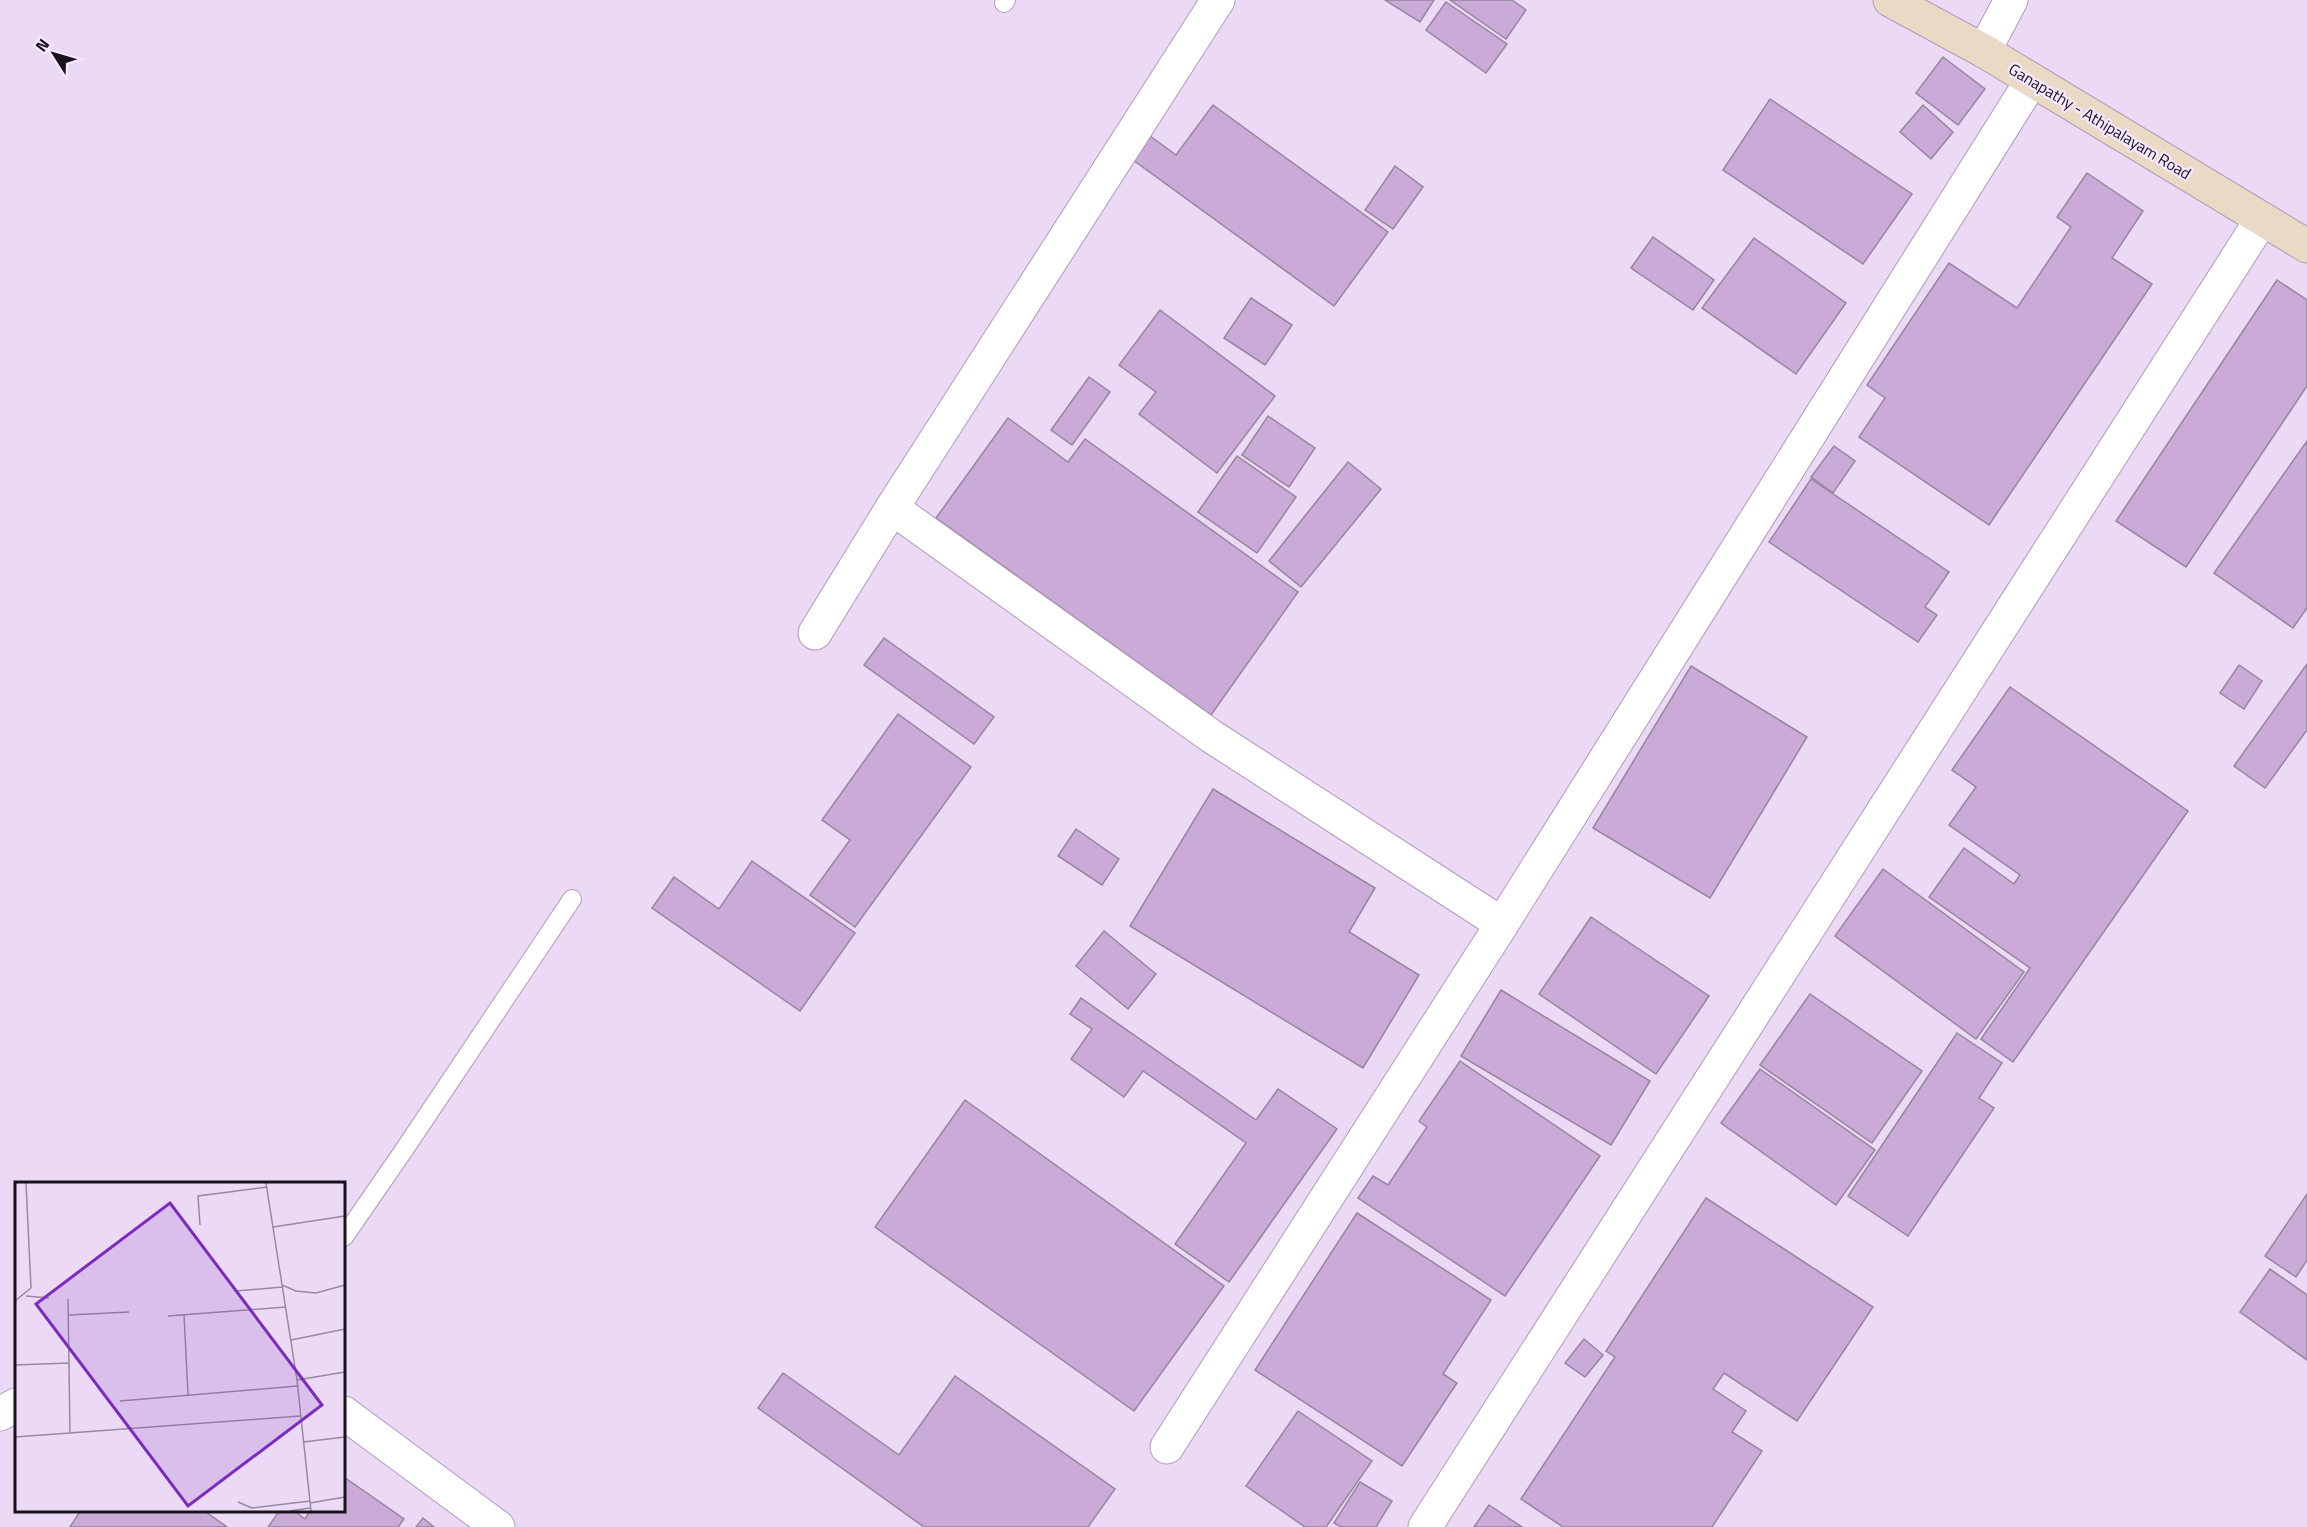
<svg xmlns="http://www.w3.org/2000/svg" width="2307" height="1527" viewBox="0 0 2307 1527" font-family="'Titillium Web',sans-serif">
  <rect width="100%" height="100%" fill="#ecd9f5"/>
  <g fill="#caaad7" stroke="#97859f" stroke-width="1.5">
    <path d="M1385,0H1434L1420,22Z"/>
    <path d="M1450,0H1512L1526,10L1506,39Z"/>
    <path d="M1446,2L1507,44L1486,73L1426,30Z"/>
    <path d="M1943,57L1985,89L1958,125L1916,93Z"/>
    <path d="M1770,99L1912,194L1863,264L1723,170Z"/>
    <path d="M1213,105L1388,232L1334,306L1129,157L1146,133L1176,155Z"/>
    <path d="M1923,105L1953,132L1931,159L1900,132Z"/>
    <path d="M1395,166L1423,187L1393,229L1365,210Z"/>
    <path d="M2087,173L2143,211L2112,258L2152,284L1989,525L1859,437L1885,398L1867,385L1949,263L2017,308L2071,227L2057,217Z"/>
    <path d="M1653,237L1714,280L1693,310L1631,268Z"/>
    <path d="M1754,238L1846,303L1796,374L1702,308Z"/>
    <path d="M2277,280L2307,300V386L2186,567L2116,521Z"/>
    <path d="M1251,298L1292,325L1265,365L1224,338Z"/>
    <path d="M1160,310L1275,396L1217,473L1139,414L1156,392L1119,365Z"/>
    <path d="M1089,377L1110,392L1072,445L1051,430Z"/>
    <path d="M1268,416L1315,448L1289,487L1242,455Z"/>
    <path d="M1008,418L1068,462L1085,439L1298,592L1211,715L936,518Z"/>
    <path d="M2307,441V608L2293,628L2214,573Z"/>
    <path d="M1834,446L1855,461L1833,493L1811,477Z"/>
    <path d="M1237,456L1296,497L1257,553L1198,512Z"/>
    <path d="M1348,462L1381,489L1301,587L1269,561Z"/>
    <path d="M1811,479L1949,572L1925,607L1937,615L1918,642L1769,542Z"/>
    <path d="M884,638L994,717L974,744L864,665Z"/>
    <path d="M2307,664V730L2265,788L2234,766Z"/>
    <path d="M2239,665L2262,681L2244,709L2220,693Z"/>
    <path d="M1691,666L1807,737L1710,898L1593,828Z"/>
    <path d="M2010,687L2188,811L2013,1062L1981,1039L2030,968L1929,897L1964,848L2014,884L2020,875L1949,825L1976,787L1952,770Z"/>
    <path d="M898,714L971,767L855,927L810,895L850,840L822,820Z"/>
    <path d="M1213,789L1375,888L1349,932L1419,975L1363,1068L1130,926Z"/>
    <path d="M1076,829L1119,859L1102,885L1058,856Z"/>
    <path d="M752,861L855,933L800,1011L652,908L674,877L719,909Z"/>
    <path d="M1883,869L2024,972L1976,1039L1835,936Z"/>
    <path d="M1591,917L1709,996L1656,1074L1539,994Z"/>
    <path d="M1104,931L1156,974L1128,1009L1076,966Z"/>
    <path d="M1501,990L1650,1081L1611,1145L1461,1056Z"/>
    <path d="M1810,994L1922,1071L1872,1143L1760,1065Z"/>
    <path d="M1081,998L1256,1120L1278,1089L1337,1129L1229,1282L1175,1244L1246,1143L1143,1071L1124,1097L1071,1059L1092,1029L1070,1014Z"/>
    <path d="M1957,1033L2002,1063L1979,1098L1994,1108L1908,1236L1848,1196Z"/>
    <path d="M1460,1061L1600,1156L1505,1296L1358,1198L1373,1176L1388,1185L1427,1127L1419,1121Z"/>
    <path d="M1760,1069L1875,1150L1836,1205L1721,1123Z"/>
    <path d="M965,1100L1224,1286L1134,1411L875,1227Z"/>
    <path d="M2307,1194V1260L2296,1277L2265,1256Z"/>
    <path d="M1706,1198L1873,1307L1797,1421L1724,1373L1713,1389L1746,1411L1732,1432L1762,1451L1712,1527H1563L1521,1499L1615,1357L1606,1351Z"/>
    <path d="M1357,1213L1491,1300L1443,1374L1457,1383L1402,1466L1255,1370Z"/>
    <path d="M2270,1269L2307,1295V1360L2240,1312Z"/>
    <path d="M1584,1339L1603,1355L1585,1377L1565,1363Z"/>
    <path d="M783,1373L899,1455L955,1376L1115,1489L1088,1527H924L758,1408Z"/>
    <path d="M1298,1411L1372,1461L1326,1527H1305L1246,1486Z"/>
    <path d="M344,1477L404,1519L398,1527H268L280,1510H293L305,1519L310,1510H344Z"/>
    <path d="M1360,1482L1392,1501L1376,1527H1341L1334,1523Z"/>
    <path d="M1489,1505L1522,1527H1474Z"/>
    <path d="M81,1510H203L227,1527H70Z"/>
    <path d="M423,1518L434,1527H416Z"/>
  </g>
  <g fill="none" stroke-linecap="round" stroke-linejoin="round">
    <defs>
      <g id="service">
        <path d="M1004,3L1006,0"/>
        <path d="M344,1237L404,1150L572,899"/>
      </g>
      <g id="minor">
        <path d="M1984,51L2011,0"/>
        <path d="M892,508L1211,736L1502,924"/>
        <path d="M815,633L892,508L1218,0"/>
        <path d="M344,1413L498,1527"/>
        <path d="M0,1414L16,1405"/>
        <path d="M1167,1447L1502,924L2032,80"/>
        <path d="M1425,1527L2262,219"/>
      </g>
      <path id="secondary" d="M1890,0L1984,51L2307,246"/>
    </defs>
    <use href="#service" stroke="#af9cb7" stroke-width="20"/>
    <use href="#minor" stroke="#af9cb7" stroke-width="35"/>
    <use href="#secondary" stroke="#af9cb7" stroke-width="35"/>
    <use href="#service" stroke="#fff" stroke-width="18"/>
    <use href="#minor" stroke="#fff" stroke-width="33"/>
    <use href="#secondary" stroke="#e9d9c5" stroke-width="33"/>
  </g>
  <g text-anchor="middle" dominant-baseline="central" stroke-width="4.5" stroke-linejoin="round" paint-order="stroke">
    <g font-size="16" fill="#19121c" stroke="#f7e8ff">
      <text transform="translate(2100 121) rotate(31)">Ganapathy - Athipalayam Road</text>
    </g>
  </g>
  <g transform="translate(15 1182)">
    <rect width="330" height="330" fill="#ecd9f5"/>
    <path fill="none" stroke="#98899e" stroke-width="1.5" d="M251,1L282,198L296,329M185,43L183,14L252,5M258,45L330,34M267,103L281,109L301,111L330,103M221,109L268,105M11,114L34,116M53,117L55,251M0,119L16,106L11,1M169,132L173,213M54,133L114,130M153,134L271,125M276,158L330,147M0,183L54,181M282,198L330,190M105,219L282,204M0,255L285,234M288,260L330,255M223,320L237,326L295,319M295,321L330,315M274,329L295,326"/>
    <path fill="#7b2cbf" fill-opacity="0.15" stroke="#7b2cbf" stroke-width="3" d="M155,21L307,223L173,324L21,122Z"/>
    <rect width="330" height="330" fill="none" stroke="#19121c" stroke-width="3"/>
  </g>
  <g transform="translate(54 54) rotate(307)" stroke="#f7e8ff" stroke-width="4.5" paint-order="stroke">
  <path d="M0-4.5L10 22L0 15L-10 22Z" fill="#19121c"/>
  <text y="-9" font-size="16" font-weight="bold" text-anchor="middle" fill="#19121c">N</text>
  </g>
</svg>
